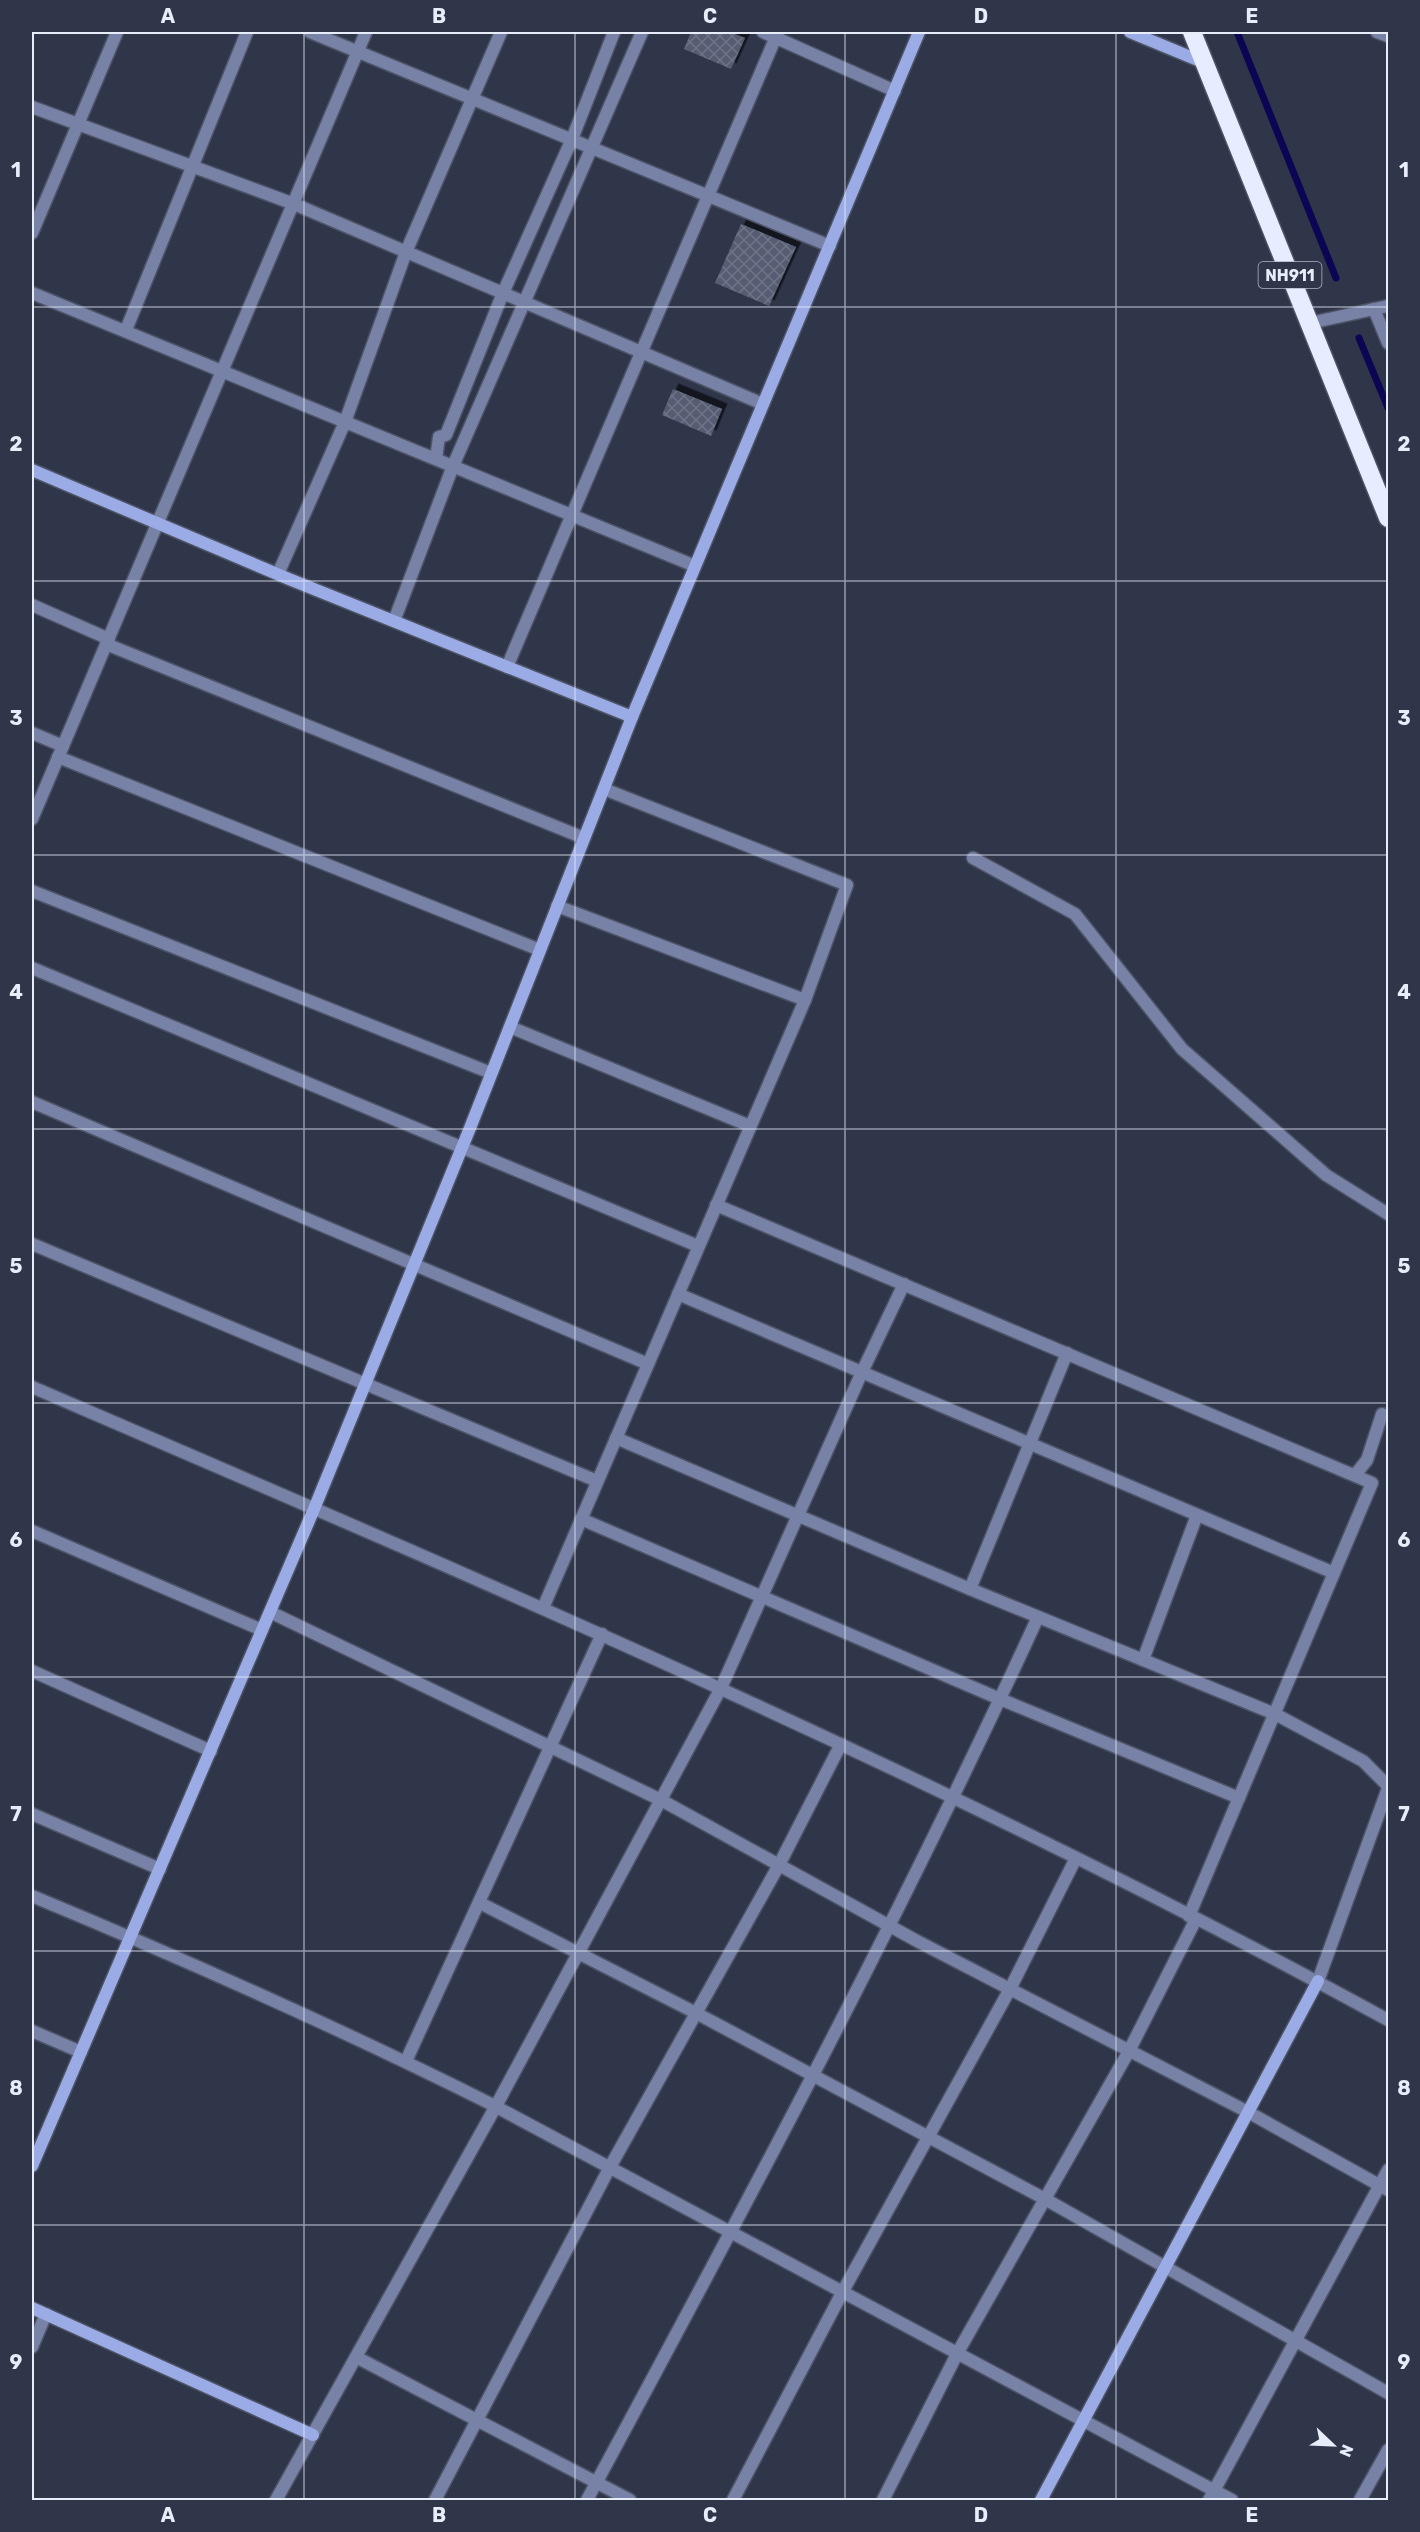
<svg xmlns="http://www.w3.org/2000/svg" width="1420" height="2532" viewBox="0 0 1420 2532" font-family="Rubik,sans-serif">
  <defs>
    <pattern id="building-cross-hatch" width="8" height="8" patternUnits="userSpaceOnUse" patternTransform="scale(1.5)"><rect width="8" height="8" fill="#565c72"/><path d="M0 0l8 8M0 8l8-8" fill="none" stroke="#6e7487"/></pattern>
    <filter id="shadow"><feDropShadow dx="5.5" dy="-5.5" stdDeviation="0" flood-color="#0009"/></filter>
  </defs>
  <rect width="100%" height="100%" fill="#30364a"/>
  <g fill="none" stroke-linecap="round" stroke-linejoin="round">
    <g stroke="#0c0553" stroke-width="7">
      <path d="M1237,32L1336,278"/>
      <path d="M1359,338L1388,408"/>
    </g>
  </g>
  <g fill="url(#building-cross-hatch)" filter="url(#shadow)">
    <path d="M691,32H730L745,38L731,69L684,49Z"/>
    <path d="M741,224L796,247L769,306L715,283Z"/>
    <path d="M673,389L722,409L711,436L662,415Z"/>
  </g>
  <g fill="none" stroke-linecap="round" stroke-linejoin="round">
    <defs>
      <g id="street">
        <path d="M310,32L830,246"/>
        <path d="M763,32L895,91"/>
        <path d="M1377,32L1388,36"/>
        <path d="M32,107L294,204L763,404"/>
        <path d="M32,233L117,32"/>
        <path d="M32,293L695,566"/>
        <path d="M1374,309L1388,343"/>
        <path d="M1310,323L1388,306"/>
        <path d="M126,330L247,32"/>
        <path d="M436,459L439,437L446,435L503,293L572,139L614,32"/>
        <path d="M278,574L345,422L406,252L501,32"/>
        <path d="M32,605L109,639"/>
        <path d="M394,621L453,466L642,32"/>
        <path d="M106,644L584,838"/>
        <path d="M507,667L778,32"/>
        <path d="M32,733L63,746"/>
        <path d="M58,757L540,950"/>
        <path d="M32,819L366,32"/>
        <path d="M973,858L1075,914L1182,1049L1326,1175L1388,1214"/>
        <path d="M32,891L491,1073"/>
        <path d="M557,906L805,1000"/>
        <path d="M32,968L698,1246"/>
        <path d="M510,1027L750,1126"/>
        <path d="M32,1102L648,1364"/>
        <path d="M716,1205L1372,1483L1189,1916"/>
        <path d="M32,1244L597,1481"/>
        <path d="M678,1294L1334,1573"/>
        <path d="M32,1387C490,1584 950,1780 1388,2020"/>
        <path d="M616,1438L970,1589L1275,1714L1363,1761L1388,1786"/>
        <path d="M1355,1475L1367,1460L1382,1414"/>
        <path d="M581,1519L1000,1699L1239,1798"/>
        <path d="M32,1531L262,1630"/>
        <path d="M970,1589L1067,1353"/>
        <path d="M543,1608L805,1000L847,885L604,789"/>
        <path d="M270,1612L661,1800L917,1941L1248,2112L1388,2190"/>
        <path d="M1143,1660L1197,1515"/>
        <path d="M32,1671L211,1751"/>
        <path d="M32,1814L160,1869"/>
        <path d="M32,1896C186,1960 339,2028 489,2103L1232,2500"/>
        <path d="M480,1903L696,2013L1045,2199L1388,2393"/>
        <path d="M1318,1981L1388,1788"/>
        <path d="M32,2031L81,2052"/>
        <path d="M406,2061L602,1634"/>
        <path d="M32,2347L46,2314"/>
        <path d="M356,2357L630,2500"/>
        <path d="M276,2500L496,2106L721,1688L862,1372L904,1284"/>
        <path d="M435,2500L610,2167L779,1865L841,1744"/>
        <path d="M587,2500C744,2209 900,1918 1038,1617"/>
        <path d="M733,2500L843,2291L1010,1989L1076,1858"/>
        <path d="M883,2500L958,2352L1129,2051L1196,1919"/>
        <path d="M1209,2500L1388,2170"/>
        <path d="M1360,2500L1388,2450"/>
      </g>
      <g id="secondary">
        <path d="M1130,32L1205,63"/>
        <path d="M32,470L289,579L632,717"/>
        <path d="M32,2166L314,1509L470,1128L632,717L919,32"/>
        <path d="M32,2308L313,2435"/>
        <path d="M1041,2500L1318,1981"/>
      </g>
      <path id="highway" d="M1192,32L1388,518"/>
    </defs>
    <use href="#street" stroke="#4d5366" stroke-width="15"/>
    <use href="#secondary" stroke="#4d5366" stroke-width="15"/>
    <use href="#highway" stroke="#4d5366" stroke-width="21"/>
    <use href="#street" stroke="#7782a6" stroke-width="12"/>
    <use href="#secondary" stroke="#9babe6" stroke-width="12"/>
    <use href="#highway" stroke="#e7ecff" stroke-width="18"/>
  </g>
  <path fill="none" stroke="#e8edfa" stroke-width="1.5" stroke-opacity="0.55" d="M304,32V2500M575,32V2500M845,32V2500M1116,32V2500M32,307H1388M32,581H1388M32,855H1388M32,1129H1388M32,1403H1388M32,1677H1388M32,1951H1388M32,2225H1388"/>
  <g text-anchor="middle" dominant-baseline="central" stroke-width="5" stroke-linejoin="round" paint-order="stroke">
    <rect fill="#30364a" stroke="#b1b6c5" stroke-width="1.5" x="1258.5" y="262" width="63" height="26" rx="4.5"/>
    <g font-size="16" font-weight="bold" fill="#e8edfa">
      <text x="1290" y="275">NH911</text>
    </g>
  </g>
  <rect width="1420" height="2532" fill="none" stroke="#30364a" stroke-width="66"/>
  <g transform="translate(1333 2445) rotate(113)" stroke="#30364a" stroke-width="4.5" paint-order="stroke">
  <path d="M0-4.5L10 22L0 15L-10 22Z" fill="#e8edfa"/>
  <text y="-9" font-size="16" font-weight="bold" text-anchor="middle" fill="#e8edfa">N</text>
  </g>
  <rect x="33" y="33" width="1354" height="2466" fill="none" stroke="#e8edfa" stroke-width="2"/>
  <g font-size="20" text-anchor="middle" font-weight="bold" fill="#e8edfa">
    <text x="168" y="23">A</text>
    <text x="439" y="23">B</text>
    <text x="710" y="23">C</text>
    <text x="981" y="23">D</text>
    <text x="1252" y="23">E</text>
    <text x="16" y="177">1</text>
    <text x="1404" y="177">1</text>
    <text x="16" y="451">2</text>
    <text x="1404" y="451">2</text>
    <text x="16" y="725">3</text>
    <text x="1404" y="725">3</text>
    <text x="16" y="999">4</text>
    <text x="1404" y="999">4</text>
    <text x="16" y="1273">5</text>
    <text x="1404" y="1273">5</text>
    <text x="16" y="1547">6</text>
    <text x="1404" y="1547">6</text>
    <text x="16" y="1821">7</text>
    <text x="1404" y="1821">7</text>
    <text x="16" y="2095">8</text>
    <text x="1404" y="2095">8</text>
    <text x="16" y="2369">9</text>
    <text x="1404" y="2369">9</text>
    <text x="168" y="2522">A</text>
    <text x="439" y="2522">B</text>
    <text x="710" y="2522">C</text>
    <text x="981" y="2522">D</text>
    <text x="1252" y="2522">E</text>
  </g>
</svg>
